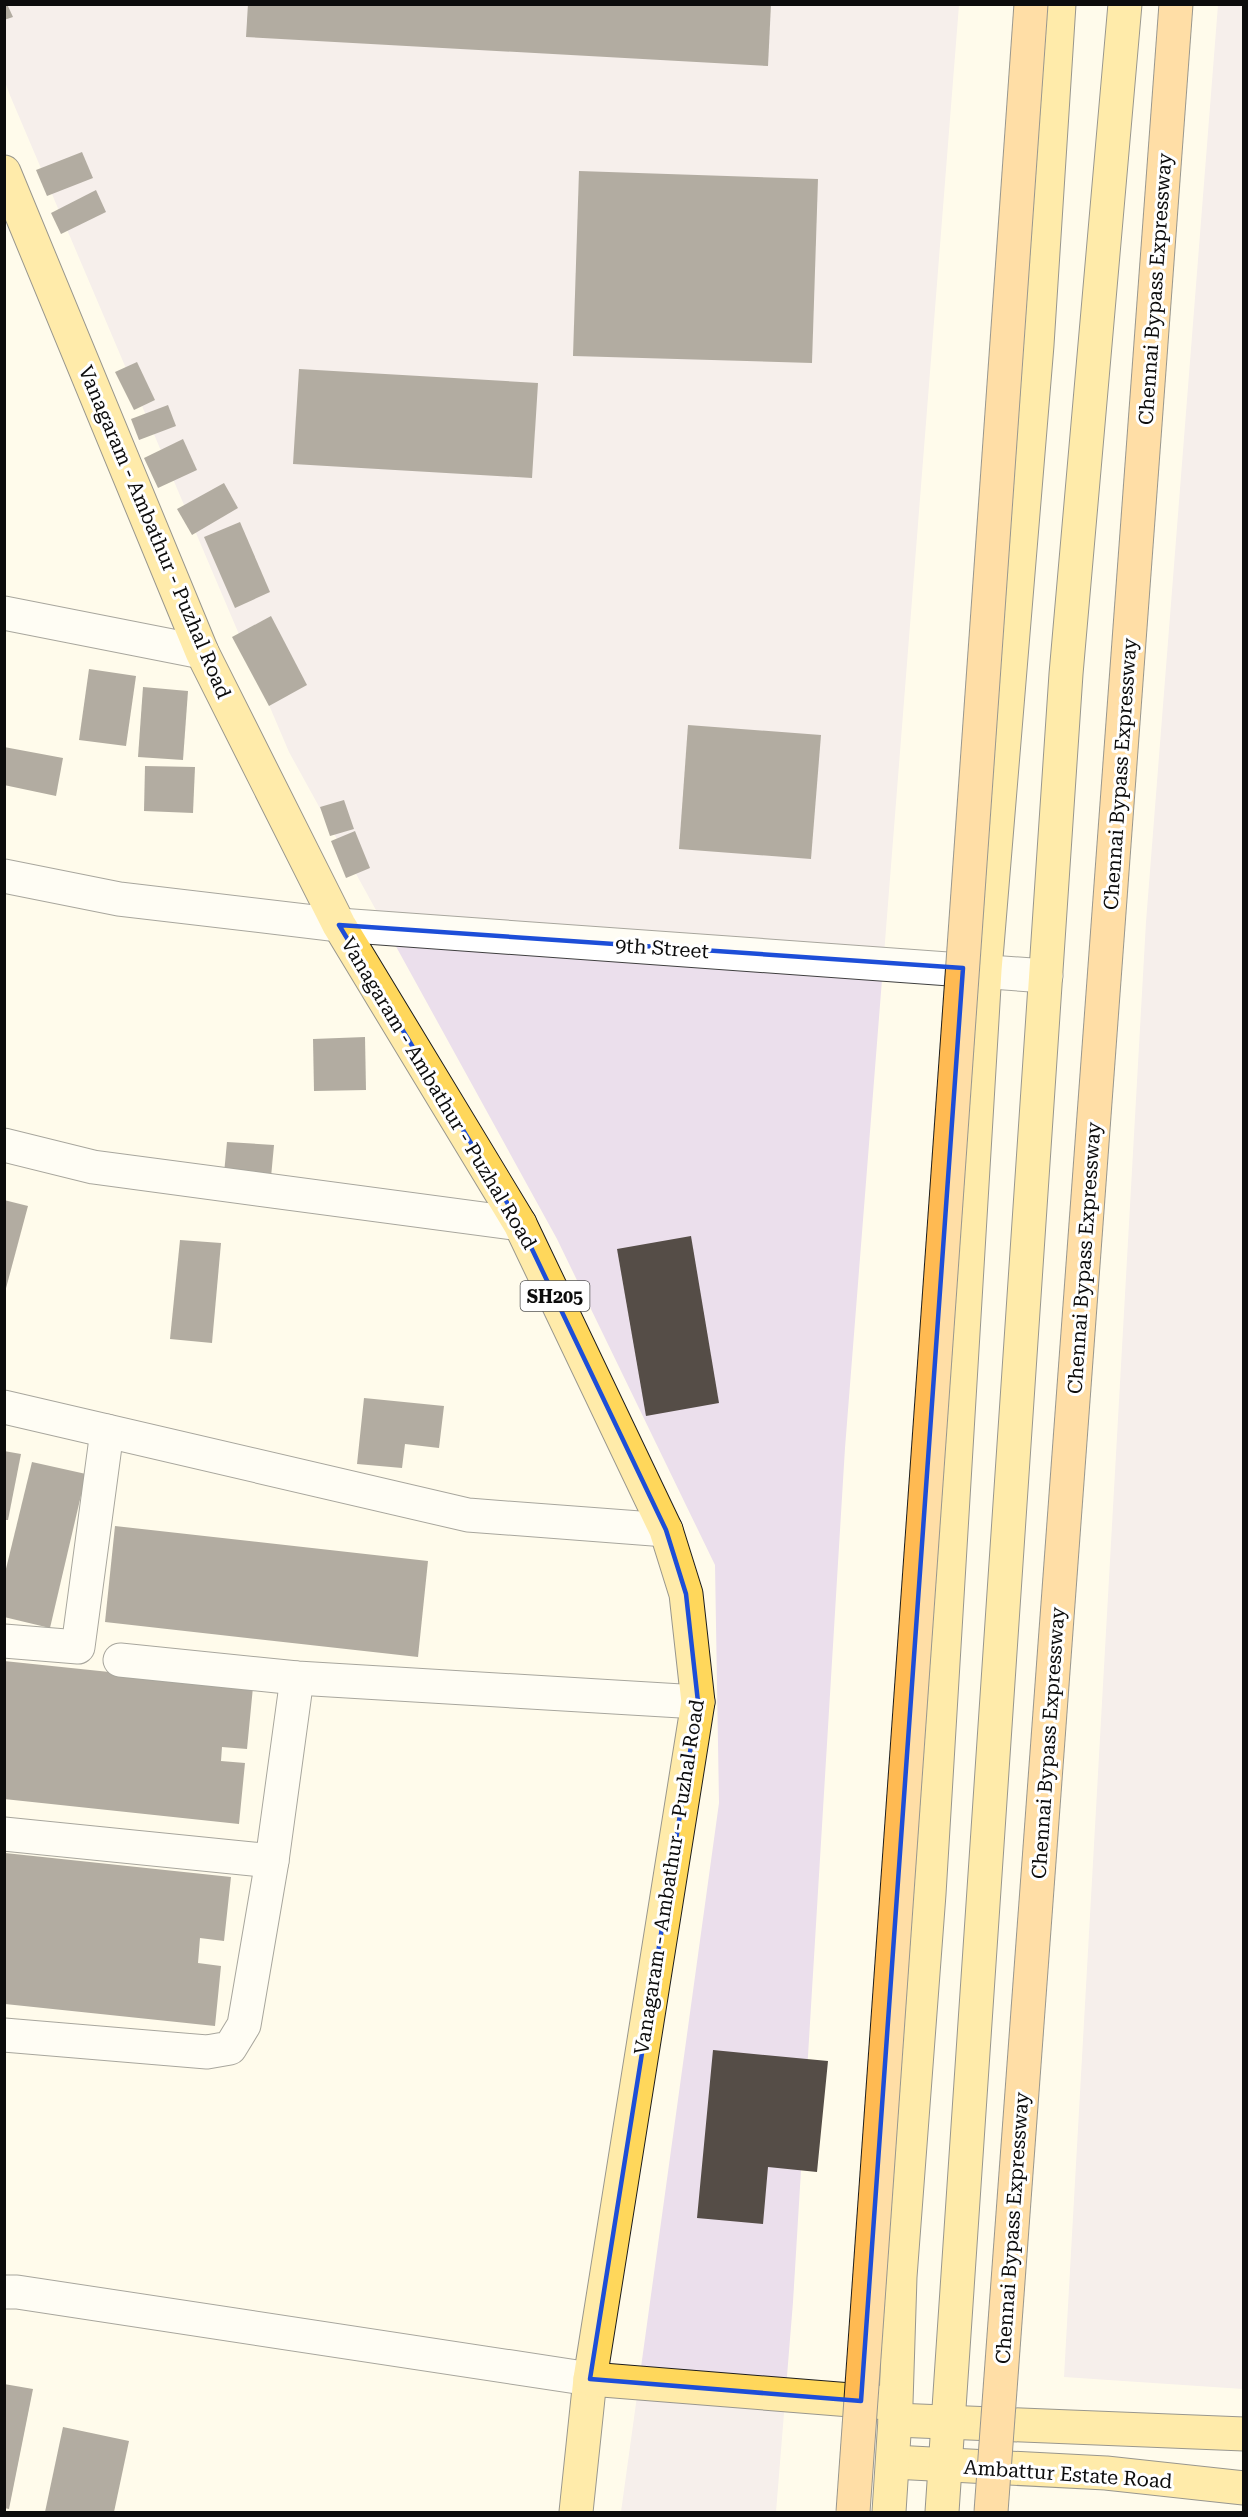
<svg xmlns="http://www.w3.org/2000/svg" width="1248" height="2517" viewBox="0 0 1248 2517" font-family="'Roboto Serif',serif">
  <rect width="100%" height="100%" fill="#fffbeb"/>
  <g fill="#ebdfec">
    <path d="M4,5H959L845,1448L793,2302L776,2512H621L719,1803L715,1565L557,1239L289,752L9,93L4,79Z"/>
    <path d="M1218,5H1244L1243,2389L1064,2377L1146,922Z"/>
  </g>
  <g fill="#554d47">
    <path d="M4,4H7L13,17L4,20Z"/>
    <path d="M248,4H771L768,66L246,37Z"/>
    <path d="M82,152L93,178L47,196L36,170Z"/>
    <path d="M579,171L818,179L812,363L573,356Z"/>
    <path d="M96,190L106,212L61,234L51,213Z"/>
    <path d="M137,362L155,400L134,410L115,372Z"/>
    <path d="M299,369L538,383L532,478L293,464Z"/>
    <path d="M168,405L176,426L139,440L131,419Z"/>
    <path d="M183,439L197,470L158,488L144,458Z"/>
    <path d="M224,483L238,508L192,535L177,509Z"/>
    <path d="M240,522L270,592L235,608L204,537Z"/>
    <path d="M271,616L307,685L269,706L232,637Z"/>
    <path d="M89,669L136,676L126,746L79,740Z"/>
    <path d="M143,687L188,691L183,760L138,757Z"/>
    <path d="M688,725L821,735L811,859L679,849Z"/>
    <path d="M4,747L63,758L56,796L4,785Z"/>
    <path d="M145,766L195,767L193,813L144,811Z"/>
    <path d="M344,800L354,829L330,836L320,807Z"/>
    <path d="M355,831L370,868L346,878L331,841Z"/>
    <path d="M365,1037L366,1090L314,1091L313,1039Z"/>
    <path d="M227,1142L274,1145L270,1188L223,1184Z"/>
    <path d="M4,1200L28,1206L5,1292H4Z"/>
    <path d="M691,1236L719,1403L646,1416L617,1249Z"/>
    <path d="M180,1240L221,1243L212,1343L170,1339Z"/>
    <path d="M364,1398L444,1406L439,1448L405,1444L402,1468L357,1464Z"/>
    <path d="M4,1451L21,1454L8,1520H4Z"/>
    <path d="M32,1462L86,1474L50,1628L4,1617V1577Z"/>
    <path d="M115,1526L428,1561L418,1657L105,1622Z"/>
    <path d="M4,1661L253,1687L247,1749L222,1747L221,1761L245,1763L239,1824L4,1799Z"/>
    <path d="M5,1853L231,1877L224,1941L200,1938L198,1963L221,1966L215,2026L5,2004Z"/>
    <path d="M713,2050L828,2061L817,2172L768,2167L763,2224L697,2218Z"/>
    <path d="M4,2384L33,2389L9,2509L4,2508Z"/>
    <path d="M63,2427L129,2441L114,2512H45Z"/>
  </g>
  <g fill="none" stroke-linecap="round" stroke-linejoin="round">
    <defs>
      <g id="minor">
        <path d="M4,613L202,652"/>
        <path d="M4,876L119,899L339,925L1046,976"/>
        <path d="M4,1145L93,1167L520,1224"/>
        <path d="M4,1407L468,1515L666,1530"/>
        <path d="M4,1641L78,1647L107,1431"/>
        <path d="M120,1660L297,1678L698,1702"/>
        <path d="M4,1834L272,1861L297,1678"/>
        <path d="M4,2035L207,2052L230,2048L244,2025L272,1861"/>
        <path d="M4,2292H17L590,2379"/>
      </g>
      <g id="primary">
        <path d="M4,172L202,652L339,925L520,1224L666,1530L686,1594L698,1702L590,2379L576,2512"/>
        <path d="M590,2379L888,2403"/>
        <path d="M895,2420L1244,2434"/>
        <path d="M893,2462L1106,2473L1244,2488"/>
        <path d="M889,2512L896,2403L900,2277L929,1894L985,970L1037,345L1059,4"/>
        <path d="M942,2512L1066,674L1125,4"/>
      </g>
    </defs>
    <use href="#minor" stroke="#3f3f3f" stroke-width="35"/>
    <use href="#primary" stroke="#1d1d1d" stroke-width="35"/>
    <use href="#minor" stroke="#fff" stroke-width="33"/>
    <use href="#primary" stroke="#ffd75b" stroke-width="33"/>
    <defs>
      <g id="trunk-bridge">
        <path d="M853,2512L1031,4"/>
        <path d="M991,2512L1176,4"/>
      </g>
    </defs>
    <use href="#trunk-bridge" stroke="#1d1d1d" stroke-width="35" stroke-linecap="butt"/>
    <use href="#trunk-bridge" stroke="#ffba52" stroke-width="33"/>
  </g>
  <path d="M0 0H1248V2517H0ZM339,925L963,968L861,2401L590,2379L698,1702L686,1594L666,1530L520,1224Z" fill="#fffbeb" fill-opacity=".55" fill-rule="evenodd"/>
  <path fill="none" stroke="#1d4ed8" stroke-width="4.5" stroke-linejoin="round" d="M339,925L963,968L861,2401L590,2379L698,1702L686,1594L666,1530L520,1224Z"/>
  <g text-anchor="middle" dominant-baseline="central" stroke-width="6" stroke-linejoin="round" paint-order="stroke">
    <rect fill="#fff" stroke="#555" stroke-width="1.5" x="520.5" y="1281" width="69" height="30" rx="4.5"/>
    <g font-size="18" font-weight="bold" fill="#0c0c0c">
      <text x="555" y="1296">SH205</text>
    </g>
    <g font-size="20" fill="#0c0c0c" stroke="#fff">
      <text transform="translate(1155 289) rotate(-86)">Chennai Bypass Expressway</text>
      <text transform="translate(155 532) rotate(67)">Vanagaram - Ambathur - Puzhal Road</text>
      <text transform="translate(1120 774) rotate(-86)">Chennai Bypass Expressway</text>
      <text transform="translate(662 948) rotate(4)">9th Street</text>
      <text transform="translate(439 1093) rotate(59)">Vanagaram - Ambathur - Puzhal Road</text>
      <text transform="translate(1084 1258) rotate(-86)">Chennai Bypass Expressway</text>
      <text transform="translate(1048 1743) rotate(-86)">Chennai Bypass Expressway</text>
      <text transform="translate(669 1877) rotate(-81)">Vanagaram - Ambathur - Puzhal Road</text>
      <text transform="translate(1012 2228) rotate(-86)">Chennai Bypass Expressway</text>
      <text transform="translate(1068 2474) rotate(4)">Ambattur Estate Road</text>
    </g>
  </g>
  <rect width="1248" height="2517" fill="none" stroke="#0c0c0c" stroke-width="12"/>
</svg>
